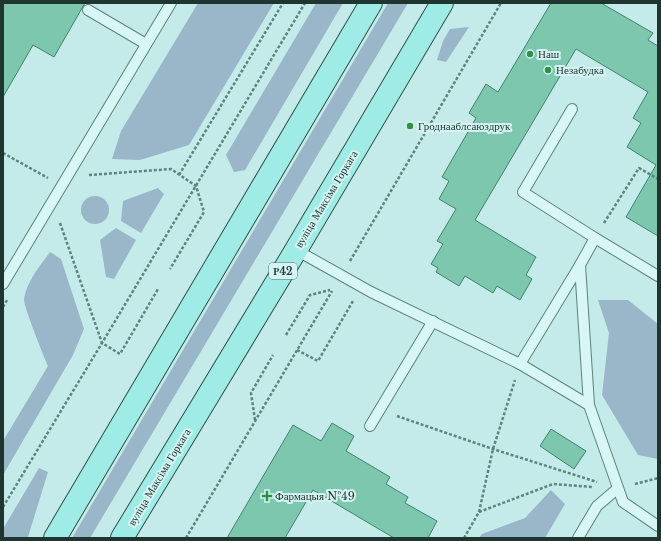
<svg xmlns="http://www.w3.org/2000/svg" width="661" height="541" viewBox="0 0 661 541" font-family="'Libre Baskerville',serif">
  <rect width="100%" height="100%" fill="#c4ebe9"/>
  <g fill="#99b7c8">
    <path d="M198,3H274L189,145L140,160L112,159L121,131Z"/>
    <path d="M316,3H343L245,170L234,172L226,155Z"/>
    <path d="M388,3H408L90,538H72Z"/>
    <path d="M469,27L446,62L437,60L443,41L450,29Z"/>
    <path d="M158,188L164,194L141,233L121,221L123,201Z"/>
    <circle cx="95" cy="210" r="14"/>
    <path d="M116,228L136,240L114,279L106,277L100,240Z"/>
    <path d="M50,252L61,259L84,329L73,355L3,475V441L48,366C44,357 23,305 24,299C27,281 40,266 50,252Z"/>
    <path d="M598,300H628L658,324V459L638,455L602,395L609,333Z"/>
    <path d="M39,468L48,472L28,537L27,538H3V529Z"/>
    <path d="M551,490L565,504L545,538H479L482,534L525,518Z"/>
  </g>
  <g fill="#7dc7ae" stroke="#43826c">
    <path d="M3,3H85L54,57L33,45L3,97Z"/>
    <path d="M551,3H601L653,33L648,40L658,46V236L626,217L656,165L627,147L641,123L633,118L648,92L576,49L475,220L536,257L526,275L532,279L520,300L497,286L493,293L465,276L459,286L436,272L438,268L431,264L443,244L437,241L456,209L439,199L449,181L442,177L476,118L469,113L486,84L498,92Z"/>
    <path d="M332,423L354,436L346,451L390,477L386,484L408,497L405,503L437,521L428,538H394L313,490L285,538H227L293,425L321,441Z"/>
    <path d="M551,429L586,451L574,469L540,446Z"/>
  </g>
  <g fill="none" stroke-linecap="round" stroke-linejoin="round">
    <defs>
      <g id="lane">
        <path d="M88,10L146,44"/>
        <path d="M572,109L523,192L595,238"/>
        <path d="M296,250L371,292L520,364L589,405L623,502L658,526"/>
        <path d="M580,265L589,405"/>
        <path d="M3,284L171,3"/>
        <path d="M520,364L580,265L595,238L658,276"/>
        <path d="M370,426L433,321"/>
        <path d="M578,538L597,506L617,489"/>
      </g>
      <g id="primary">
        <path d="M55,538L371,3"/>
        <path d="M122,538L296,250L442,3"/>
      </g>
    </defs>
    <use href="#lane" stroke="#5c857c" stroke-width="12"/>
    <use href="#primary" stroke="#305349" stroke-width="24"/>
    <g stroke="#5c857c" stroke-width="2.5" stroke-dasharray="3 2" stroke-linecap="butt">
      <path d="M3,153L48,178"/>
      <path d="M89,175L171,169L196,186L204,212L170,269"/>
      <path d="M179,175L283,3"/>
      <path d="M60,223L102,343L120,354L158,289"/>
      <path d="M604,223L639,168L658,179"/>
      <path d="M350,261L501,3"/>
      <path d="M3,307L7,300"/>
      <path d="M286,335L310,295L330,290"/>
      <path d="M297,350L318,361L353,301"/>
      <path d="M397,416L493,449L597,482"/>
      <path d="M255,420L251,393L273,355"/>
      <path d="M635,484L658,478"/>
      <path d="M3,507L102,343L305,3"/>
      <path d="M479,512L553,484L593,487"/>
      <path d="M186,538L332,291"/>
      <path d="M464,538L479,512L493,449L515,380"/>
    </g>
    <use href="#lane" stroke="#d7f6f5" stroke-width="10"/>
    <use href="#primary" stroke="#9fece7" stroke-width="22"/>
  </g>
  <g fill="#309048" stroke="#d4f3f2" stroke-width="1.5">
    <circle cx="530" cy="54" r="4"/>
    <circle cx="548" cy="70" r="4"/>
    <circle cx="410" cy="126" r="4"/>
    <path d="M265 490h4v4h4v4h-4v4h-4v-4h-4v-4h4z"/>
  </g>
  <g text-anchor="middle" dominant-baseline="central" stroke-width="4" stroke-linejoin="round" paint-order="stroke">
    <rect fill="#d4f3f2" stroke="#556f6a" stroke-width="1" x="269" y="263" width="28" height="16" rx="3"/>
    <g font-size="10" font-weight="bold" fill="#1f3630">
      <text x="283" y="271">Р42</text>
    </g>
    <g font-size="11" fill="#1f3630" stroke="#d4f3f2" text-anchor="start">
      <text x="538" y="54">Наш</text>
      <text x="556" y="70">Незабудка</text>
      <text x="418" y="126">Гроднааблсаюздрук</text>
      <text x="275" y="496">Фармацыя №49</text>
    </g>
    <g font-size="11" fill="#1f3630" stroke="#d4f3f2">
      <text transform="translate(326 199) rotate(-59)">вуліца Максіма Горкага</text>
      <text transform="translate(159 477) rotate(-59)">вуліца Максіма Горкага</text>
    </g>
  </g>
  <rect width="661" height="541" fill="none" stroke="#1f3630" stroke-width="8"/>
</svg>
